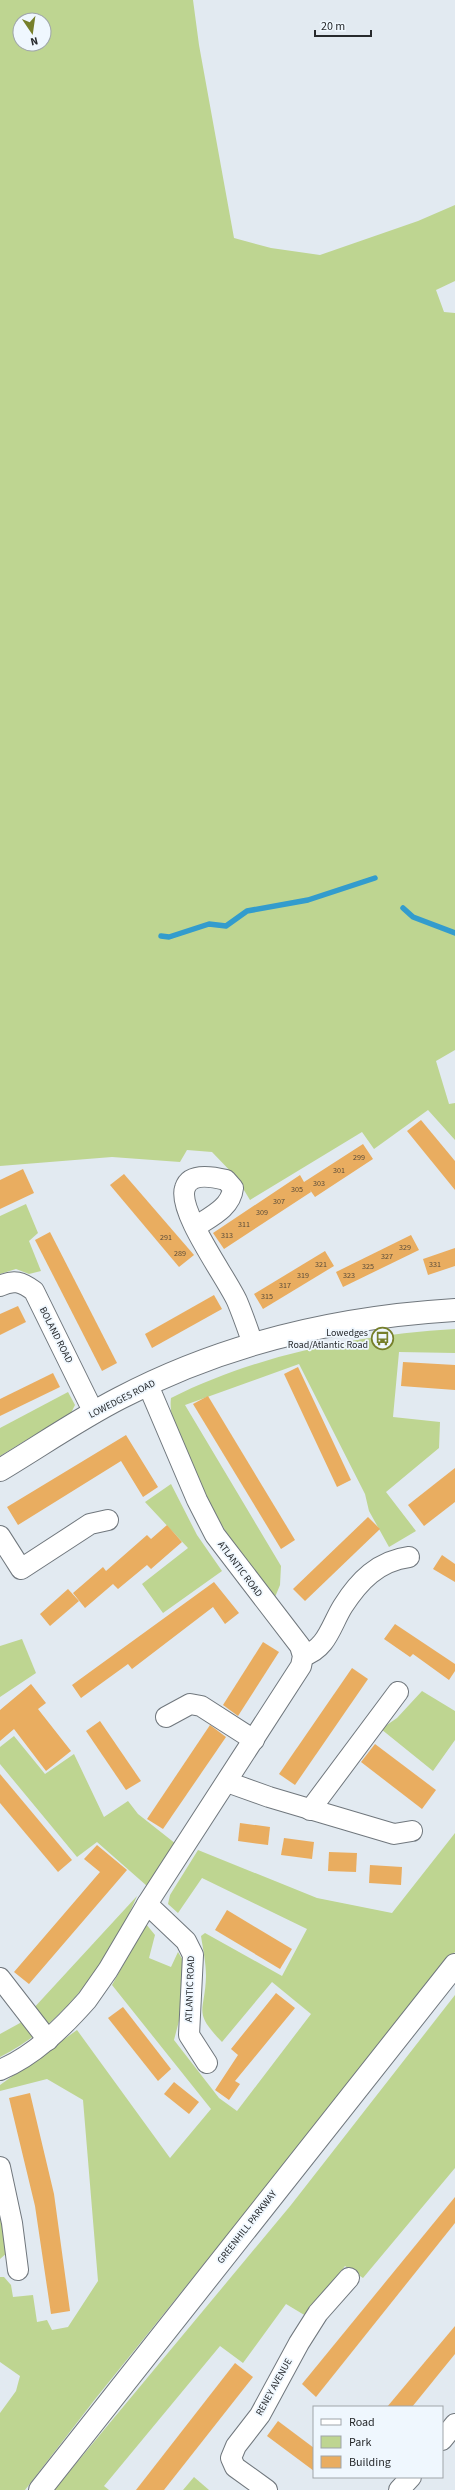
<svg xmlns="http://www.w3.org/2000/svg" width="455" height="2490" viewBox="0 0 455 2490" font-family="'Source Sans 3',sans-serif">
  <rect width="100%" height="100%" fill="#e2eaf1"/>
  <g fill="#bed591" fill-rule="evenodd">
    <path d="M0,0H193L199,45L234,238L271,248L320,255L418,221L455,205V281L436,290L444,312L455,313V1050L436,1061L449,1104L455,1103V1140L428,1110L374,1149L362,1132L250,1200L236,1177L212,1152L187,1150L180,1162L112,1157L0,1166ZM20,20H44V44H20Z"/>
    <path d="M26,1204L38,1233L29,1241L41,1271L29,1274L16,1269L0,1274V1216Z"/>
    <path d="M455,1329V1353L399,1352L393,1417L440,1422L439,1448L386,1492L416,1531L389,1547L369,1511L365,1494L299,1364L185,1405L281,1566L280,1585L273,1602C238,1551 202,1501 181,1442C175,1427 169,1414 171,1398C259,1354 358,1335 455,1329Z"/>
    <path d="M68,1392L75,1405L71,1413L0,1456V1428Z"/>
    <path d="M171,1484L197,1535L222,1571L163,1613L142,1584L188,1548L145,1502Z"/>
    <path d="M22,1639L36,1673L0,1697V1646Z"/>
    <path d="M422,1691L455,1711V1740L433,1771L381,1729L397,1718Z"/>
    <path d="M14,1736L45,1774L74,1754L104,1817L128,1801L138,1814L176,1844L147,1886L97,1842L77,1857L0,1764V1747Z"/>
    <path d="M455,1833V1952L96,2398L25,2490H0V2413L16,2391L20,2376L0,2362V2277H4L11,2285L13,2297L33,2295L37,2322L47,2320L52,2330L68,2327L98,2281L83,2100L47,2079L0,2091V2085L77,2030L170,2158L211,2109L112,1985L146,1924L155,1935L149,1958L171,1967L178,1952L184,1962L181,2013L174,2040L219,2098L237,2111L311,2014L272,1982L222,2042C192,2011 205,2013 206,1976C206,1963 203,1949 201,1936L205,1933L282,1976L307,1929L202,1878L178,1913L168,1904L170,1895L198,1850L317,1898L392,1913Z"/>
    <path d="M137,1896C110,1960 64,2025 0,2057V2034L20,2023Z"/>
    <path d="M455,1995V2168L363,2278L345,2266L306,2316L286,2304L243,2363L220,2346L104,2486L109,2490H54L291,2205Z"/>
    <path d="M0,2204L8,2252L0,2259Z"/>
    <path d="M194,2477L209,2490H183Z"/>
  </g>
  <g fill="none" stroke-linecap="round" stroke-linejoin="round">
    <g stroke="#339ccd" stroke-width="5.5">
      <path d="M403,908L413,917L455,933"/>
      <path d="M161,936L169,937L209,924L226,926L247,911L308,900L375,878"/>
    </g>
  </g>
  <g fill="#e9ad60">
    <path d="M421,1120L455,1161V1190L407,1131Z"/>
    <path d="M363,1144L373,1159L315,1197L310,1190L311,1192L224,1249L213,1233L300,1175L304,1182Z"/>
    <path d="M23,1169L34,1193L0,1209V1180Z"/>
    <path d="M124,1174L194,1255L179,1267L110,1185Z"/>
    <path d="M50,1232L117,1363L102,1371L35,1240Z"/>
    <path d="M411,1235L419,1250L343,1287L336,1272Z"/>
    <path d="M455,1248V1266L428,1275L423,1259Z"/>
    <path d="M325,1251L334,1266L263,1309L254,1294Z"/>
    <path d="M214,1295L222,1309L152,1348L145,1334Z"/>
    <path d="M18,1306L26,1322L0,1335V1314Z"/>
    <path d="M403,1362L455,1365V1390L401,1386Z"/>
    <path d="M298,1367L351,1480L337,1487L284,1374Z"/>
    <path d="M53,1373L60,1387L0,1416V1399Z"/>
    <path d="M208,1396L295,1540L281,1549L193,1404Z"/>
    <path d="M126,1435L158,1487L143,1497L121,1461L18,1525L7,1507Z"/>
    <path d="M455,1468V1502L424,1526L408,1505Z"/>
    <path d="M368,1517L380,1529L305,1601L293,1589Z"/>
    <path d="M167,1525L182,1542L151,1569L147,1565L118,1589L113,1584L85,1608L73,1593L103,1567L106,1571L147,1535L151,1539Z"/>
    <path d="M442,1555L455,1564V1582L433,1569Z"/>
    <path d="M214,1582L239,1613L225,1624L213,1607L132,1669L128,1664L81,1698L72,1685Z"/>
    <path d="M68,1589L79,1601L50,1626L40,1614Z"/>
    <path d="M395,1624L455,1664V1671L449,1680L413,1654L410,1657L384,1639Z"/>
    <path d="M263,1642L279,1652L238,1716L223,1705Z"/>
    <path d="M352,1668L368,1679L295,1785L279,1774Z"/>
    <path d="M31,1684L46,1703L38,1709L71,1751L46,1771L14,1729L0,1741V1710Z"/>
    <path d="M100,1721L141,1781L126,1790L86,1731Z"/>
    <path d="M210,1725L226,1737L163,1829L147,1819Z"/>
    <path d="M375,1744L436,1790L422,1809L361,1762Z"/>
    <path d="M0,1774L72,1860L58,1872L0,1803Z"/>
    <path d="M240,1823L270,1827L268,1845L238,1841Z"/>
    <path d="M284,1838L314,1842L312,1859L281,1855Z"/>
    <path d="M97,1845L127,1870L29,1984L14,1972L100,1872L84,1859Z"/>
    <path d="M329,1852L357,1853L356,1872L328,1871Z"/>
    <path d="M370,1865L402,1867L401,1885L369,1883Z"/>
    <path d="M227,1910L292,1949L280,1969L215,1930Z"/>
    <path d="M276,1993L295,2008L235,2081L240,2084L229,2100L215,2090L238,2055L231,2049Z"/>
    <path d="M123,2007L171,2069L158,2081L108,2018Z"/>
    <path d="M174,2082L199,2102L189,2114L164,2094Z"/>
    <path d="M30,2093L54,2194L70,2311L51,2314L35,2206L9,2098Z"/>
    <path d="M455,2197V2223L316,2397L302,2384Z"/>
    <path d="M455,2326V2354L412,2407H387Z"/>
    <path d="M235,2363L253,2377L164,2490H136Z"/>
    <path d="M278,2421L314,2448V2471L267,2436Z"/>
  </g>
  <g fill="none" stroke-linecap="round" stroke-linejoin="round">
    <defs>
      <g id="minor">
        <path d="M195,1227C210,1217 231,1208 233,1188L226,1180C214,1177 190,1172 185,1188C177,1211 226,1277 237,1301C243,1315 248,1330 253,1344"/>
        <path d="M0,1286C14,1279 22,1282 34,1291L94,1413"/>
        <path d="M0,1536L21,1569L90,1524L108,1520"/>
        <path d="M303,1656C327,1649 331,1625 343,1606C359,1581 378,1561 409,1557"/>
        <path d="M166,1717L190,1704L201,1706L254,1740"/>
        <path d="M227,1782L269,1797L394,1834L412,1831"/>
        <path d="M310,1810L398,1692"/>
        <path d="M147,1904L186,1941L193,1955L189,2035L207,2063"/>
        <path d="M0,1978L48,2040"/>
        <path d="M0,2070C34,2056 63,2027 87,2000L108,1970L147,1904L301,1666L303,1656L300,1646L215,1535L197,1500L148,1385"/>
        <path d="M0,2167L12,2223L18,2270"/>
        <path d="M442,2440L455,2424"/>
        <path d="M267,2490L235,2467L231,2458L236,2446L260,2415L299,2343L318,2313L349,2278"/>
        <path d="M399,2490L411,2477"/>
      </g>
      <path id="tertiary" d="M0,1470C40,1446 79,1419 120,1398C223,1344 339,1317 455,1310"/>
      <path id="secondary" d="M40,2490L455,1965"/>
    </defs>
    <use href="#minor" stroke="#70777d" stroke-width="22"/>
    <use href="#tertiary" stroke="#70777d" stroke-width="24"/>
    <use href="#secondary" stroke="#70777d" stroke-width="24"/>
    <use href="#minor" stroke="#fff" stroke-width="20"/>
    <use href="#tertiary" stroke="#fff" stroke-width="22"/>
    <use href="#secondary" stroke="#fff" stroke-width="22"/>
  </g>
  <defs>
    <symbol id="bus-ring" viewBox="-11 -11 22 22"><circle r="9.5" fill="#eff7fe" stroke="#767f2b" stroke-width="1.5"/><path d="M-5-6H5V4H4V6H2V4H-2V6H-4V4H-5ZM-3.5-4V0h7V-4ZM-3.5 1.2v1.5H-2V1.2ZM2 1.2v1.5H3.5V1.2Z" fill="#767f2b"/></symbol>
  </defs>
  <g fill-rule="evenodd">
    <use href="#bus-ring" x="370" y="1326" width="25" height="25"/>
  </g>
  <g text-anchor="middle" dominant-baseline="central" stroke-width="3.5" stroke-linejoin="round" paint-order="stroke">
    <g font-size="8" fill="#584b3a">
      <text x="359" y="1157">299</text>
      <text x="339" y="1170">301</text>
      <text x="319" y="1183">303</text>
      <text x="297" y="1189">305</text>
      <text x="279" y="1201">307</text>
      <text x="262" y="1212">309</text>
      <text x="244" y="1224">311</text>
      <text x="227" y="1235">313</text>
      <text x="166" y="1237">291</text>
      <text x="405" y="1247">329</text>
      <text x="180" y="1253">289</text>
      <text x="387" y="1256">327</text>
      <text x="321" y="1264">321</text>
      <text x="435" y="1264">331</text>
      <text x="368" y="1266">325</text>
      <text x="303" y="1275">319</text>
      <text x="349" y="1275">323</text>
      <text x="285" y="1285">317</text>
      <text x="267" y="1296">315</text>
    </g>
    <g font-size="10" fill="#272a2d" stroke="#eff7fe" text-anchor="end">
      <text x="368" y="1333">Lowedges<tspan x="368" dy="12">Road/Atlantic Road</tspan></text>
    </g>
    <g font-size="10" fill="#272a2d" stroke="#eff7fe">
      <text transform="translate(56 1335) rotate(63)">BOLAND ROAD</text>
      <text transform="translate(122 1399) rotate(-27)">LOWEDGES ROAD</text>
      <text transform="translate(240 1569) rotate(53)">ATLANTIC ROAD</text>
      <text transform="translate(190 1989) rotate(-88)">ATLANTIC ROAD</text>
      <text transform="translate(247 2227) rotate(-52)">GREENHILL PARKWAY</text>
      <text transform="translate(274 2387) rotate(-61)">RENEY AVENUE</text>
    </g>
  </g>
  <rect x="313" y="2406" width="130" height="72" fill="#eff7fe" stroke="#9fa5aa"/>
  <rect x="321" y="2419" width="20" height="6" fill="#ffffff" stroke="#9fa5aa"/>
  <text x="349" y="2426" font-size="12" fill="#272a2d">Road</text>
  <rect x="321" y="2436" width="20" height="12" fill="#bed591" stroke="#9fa5aa"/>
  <text x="349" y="2446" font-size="12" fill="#272a2d">Park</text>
  <rect x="321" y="2456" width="20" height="12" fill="#e9ad60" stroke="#9fa5aa"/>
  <text x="349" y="2466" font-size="12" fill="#272a2d">Building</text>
  <g transform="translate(32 32) rotate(167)"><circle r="19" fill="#eff7fe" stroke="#9fa5aa"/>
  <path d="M0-3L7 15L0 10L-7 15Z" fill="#767f2b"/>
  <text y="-6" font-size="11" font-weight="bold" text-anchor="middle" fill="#272a2d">N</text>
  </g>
  <path d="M315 30v6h56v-6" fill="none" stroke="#272a2d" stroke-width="2"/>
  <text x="321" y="30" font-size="12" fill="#272a2d" stroke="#eff7fe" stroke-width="3" paint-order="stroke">20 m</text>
</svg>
